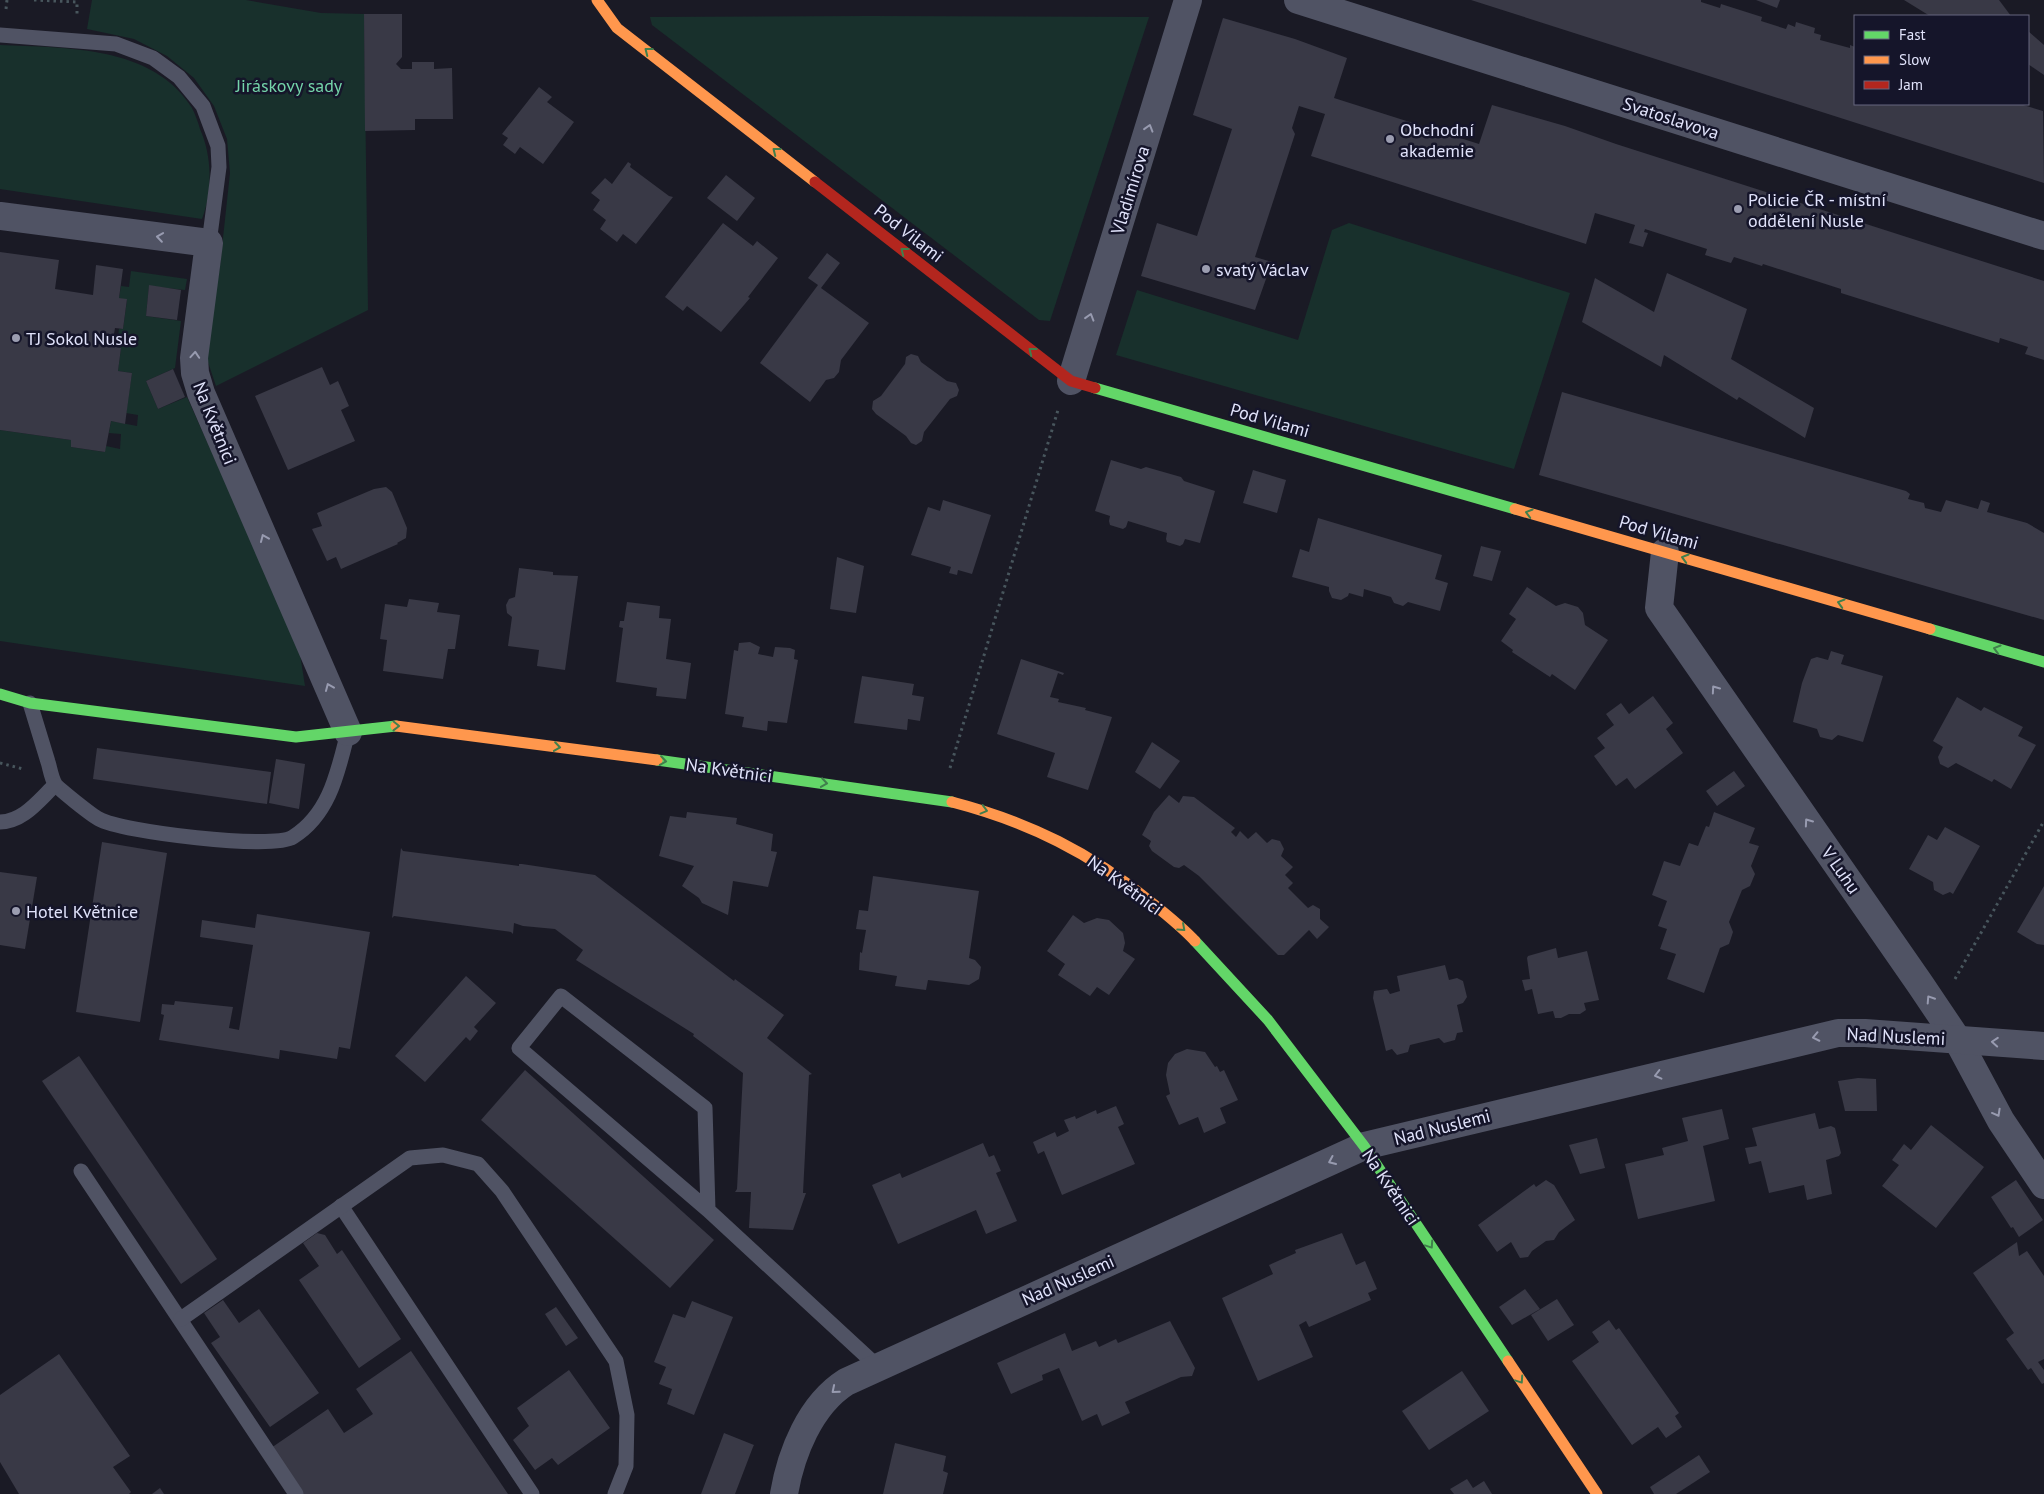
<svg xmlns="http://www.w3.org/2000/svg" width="2044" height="1494" viewBox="0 0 2044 1494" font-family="'PT Sans',sans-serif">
  <rect width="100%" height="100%" fill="#1a1a25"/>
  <g fill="#18302c">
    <path d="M92,0H246L321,13L364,14L368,310L216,386L208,362L207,347L220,266L230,173L227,139L214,106L194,78L167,56L134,39L87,29Z"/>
    <path d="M870,16L1149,17L1050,321L1039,320L652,25L650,17Z"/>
    <path d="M0,45C65,48 153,45 192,108C195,114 198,122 200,129C212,156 213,191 202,219L0,189Z"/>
    <path d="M1349,223L1570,293L1514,469L1116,355L1137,290L1298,340L1332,230Z"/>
    <path d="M131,271L187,279L185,290L149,286L146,316L181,321L175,368L146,381L158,409L187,397L299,648L305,686L0,641V430L71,440V447L104,452L106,446L120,449L121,434L109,433L111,421L137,426L138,415L126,413L132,373L118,371L121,348L112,346L114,337H118L119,329H123L127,300L119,298L121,286L129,287Z"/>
  </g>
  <g fill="#393946">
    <path d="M1471,0H1701V2L1720,8L1721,4L1762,17L1761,21L1786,29L1788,24L1795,27L1796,22L1815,28L1814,33L1821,35L1820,40L1850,48V45L1855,47V104H2020L2043,111L2044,183Z"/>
    <path d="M1756,0H1780L1777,8Z"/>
    <path d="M1904,0H1999L2011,16H1930Z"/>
    <path d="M364,14H402V57L396,64L401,69H412V62H434V69L452,68L453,119H415V130L365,131Z"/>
    <path d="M1223,18L1295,39L1347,58L1334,98L1479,144L1492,105L1565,126L1616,144L2044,281V360L2025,354L2028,347L2000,338L1999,343L1841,293V289L1763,264L1762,266L1734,257L1731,263L1705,255L1707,249L1645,229L1644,232L1648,233L1643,247L1629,243L1635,225L1595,213L1586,244L1311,156L1325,114L1299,106L1292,128L1295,134L1255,257L1272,262L1255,310L1141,276L1157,223L1197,236L1232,129L1193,115Z"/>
    <path d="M2028,31L2044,45V75L2028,64Z"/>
    <path d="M539,87L552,97L547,102L574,122L543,164L520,147L515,154L503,145L508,138L502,134Z"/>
    <path d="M628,162L631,164L630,167L669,196L673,197L636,244L623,234L617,242L600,229L606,220L593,210L600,200L591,193L605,178L612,184Z"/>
    <path d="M726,175L755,198L737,221L707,198Z"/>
    <path d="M723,223L753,246L757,241L778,258L748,297L750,298L721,332L687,306L683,311L665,297Z"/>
    <path d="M0,252L59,260L55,289L93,295L96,265L123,269L119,298L127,299L123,329L115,328L112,346L121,348L118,371L132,373L125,424L111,421L105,452L71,447V440L0,430Z"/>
    <path d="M827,253L840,263L821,288L869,323L841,360L839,372L834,378L826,380L810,402L760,363L818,285L808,278Z"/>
    <path d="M1667,273L1747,309L1731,359L1814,408L1805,438L1739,397L1737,400L1664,355L1661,367L1582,322L1595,278L1654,312Z"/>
    <path d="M149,285L181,290L177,320L146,316Z"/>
    <path d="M911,354L918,356L921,362L947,381L956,383L959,390L957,396L950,399L924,432L922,441L916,445L911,443L906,436L876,414L872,409L873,401L881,396L905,364L906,357Z"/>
    <path d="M322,367L330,385L338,381L349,406L341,410L355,441L288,470L255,396Z"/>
    <path d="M173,369L185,397L158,409L146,381Z"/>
    <path d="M1562,392L1906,491L1910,494L1908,499L1924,503L1925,508L1941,512L1946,500L1978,509L1981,500L1990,503L1987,512L2027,523L2044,533V620L1539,475Z"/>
    <path d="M1111,460L1141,469L1146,467L1181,477L1184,481L1215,491L1200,543L1185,539L1183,544L1180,546L1167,542L1166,539L1167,533L1128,521L1126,527L1123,529L1110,525L1109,521L1110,516L1095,511Z"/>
    <path d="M1253,470L1286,480L1277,513L1243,503Z"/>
    <path d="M386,487L392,492L407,528L406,538L397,543L398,544L341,569L336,557L327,561L312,529L322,526L317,513L374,489Z"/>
    <path d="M943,500L991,515L972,574L958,570L957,575L949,573L951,567L911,555L928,507L940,511Z"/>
    <path d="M1318,518L1442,555L1435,579L1448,583L1440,611L1408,602L1403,606L1394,603L1391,597L1364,589L1363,597L1349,593L1348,596L1341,600L1332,598L1329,591V587L1292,577L1300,549L1309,552Z"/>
    <path d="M1481,546L1501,551L1492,581L1473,576Z"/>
    <path d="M837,557L864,566L856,613L830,609Z"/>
    <path d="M519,568L553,572V575L578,576L565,670L537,666L539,650L508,646L512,617L507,613L506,605L509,599L515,597Z"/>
    <path d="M1527,587L1556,606L1565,603L1578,607L1583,613L1585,625L1608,640L1575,690L1552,674L1550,677L1512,652L1513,650L1501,641L1516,619L1509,614Z"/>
    <path d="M409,599L439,603L437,612L460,615L455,649H448L443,679L383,671L387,640L380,639L385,604L407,607Z"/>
    <path d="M627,602L660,606L659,618L671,619L666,659L691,663L686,699L656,696L657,688L616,682L623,628L619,627L620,621H624Z"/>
    <path d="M750,642L760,647L758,654L773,657L775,647L790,648L795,650L794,659L798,660L787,723L768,721L767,731L742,727L744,717L725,714L734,650L738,651L739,643Z"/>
    <path d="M1831,651L1844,655L1841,664L1883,676L1863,742L1838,735L1832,740L1820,737L1817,729L1793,722L1802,683L1811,659L1817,657L1828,660Z"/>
    <path d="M1021,659L1064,673L1063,675L1058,673L1050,697L1059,699L1058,702L1086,708L1085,710L1112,717L1088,790L1047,777L1055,753L997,734Z"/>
    <path d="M862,676L914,684L912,695L924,697L920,721L908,719L907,730L854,723Z"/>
    <path d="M1653,696L1673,723L1666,729L1683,753L1635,789L1627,778L1616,786L1594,756L1605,748L1597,738L1614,725L1606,714L1621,703L1629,714Z"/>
    <path d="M1957,697L1981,711L1984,707L2023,727L2018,736L2036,745L2011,789L1994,779L1992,782L1956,763L1948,768L1940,764L1938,757L1943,747L1933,741Z"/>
    <path d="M1152,742L1180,761L1160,789L1135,772Z"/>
    <path d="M97,748L271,772L267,804L93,779Z"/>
    <path d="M276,759L305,764L299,809L269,803Z"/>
    <path d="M1734,771L1745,786L1717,806L1706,791Z"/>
    <path d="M1169,795L1179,803L1183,796L1194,797L1235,828L1231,832L1236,837L1240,831L1248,839L1256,832L1267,843L1272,839L1280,841L1284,849L1281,856L1293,867L1285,875L1293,883L1288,888L1308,908L1313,905L1320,909V919L1329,927L1317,939L1309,930L1284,955H1278L1199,876L1184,865L1179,868L1174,867L1152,851L1149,846L1151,841L1142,835L1154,812Z"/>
    <path d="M687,812L737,818L736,824L773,834L771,851L777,852L768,887L733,881L728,915L702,903L699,898L682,886L694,866L659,856L670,816L686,818Z"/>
    <path d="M1714,812L1755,828L1749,843L1759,846L1751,866L1755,874L1750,886L1742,890L1729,922L1733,932L1729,944L1720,948L1704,993L1667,979L1676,954L1660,949L1667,929L1658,926L1667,901L1652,895L1664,861L1680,866L1689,843L1698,846L1706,826L1709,827Z"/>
    <path d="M1945,827L1980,846L1953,894L1950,892L1943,895L1934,890L1933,882L1909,869L1928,835L1937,840Z"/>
    <path d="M102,842L167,853L140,1022L76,1012Z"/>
    <path d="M401,848L403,851L519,866V864H522L595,875L734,981L735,979L784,1015L767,1038L812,1074L809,1075L803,1193H806L793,1230L749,1228L751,1192H735L737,1189L743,1073L693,1036L694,1034L576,960L583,950L555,929L523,926L514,923L513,934L511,932L394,916L392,918Z"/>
    <path d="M0,872L37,877L25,949L0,945Z"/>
    <path d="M873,876L979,891L969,958L975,960L981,967L979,979L969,985L928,980L926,990L895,986L897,976L859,970L860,952L862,953L866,930L856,929L859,910L868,911Z"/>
    <path d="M2044,886V945L2037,944L2017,932Z"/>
    <path d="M257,914L370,932L350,1049L339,1047L337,1059L280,1050L279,1059L159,1040L164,1015L161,1014L162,1004L174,1005L175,1001L233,1007L229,1028L239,1030L253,945L200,937L202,920L255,928Z"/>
    <path d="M1073,915L1084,923L1097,918L1109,920L1123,933L1125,943L1123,951L1135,959L1109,995L1097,987L1090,996L1058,975L1065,964L1047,951Z"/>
    <path d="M1556,948L1558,958L1587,951L1599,1000L1584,1003L1586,1010L1580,1014H1569L1561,1018H1555L1553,1011L1538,1014L1532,989L1525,991L1522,980L1530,979L1527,958L1528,956Z"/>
    <path d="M1445,965L1449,980L1457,978L1463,981L1467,997L1463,1003L1457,1005L1463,1032L1457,1033L1455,1040L1444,1043L1439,1038L1410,1045L1408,1052L1397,1055L1392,1049L1386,1051L1373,998L1374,991L1387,989L1390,994L1400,991L1397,976Z"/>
    <path d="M466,976L496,1003L474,1027L478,1031L470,1041L466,1037L425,1082L395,1056Z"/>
    <path d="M1187,1049L1205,1052L1215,1067L1217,1066L1220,1072L1224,1070L1238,1100L1220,1108L1226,1123L1204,1133L1198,1117L1179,1125L1166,1096L1170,1094L1166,1075L1168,1063L1175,1054Z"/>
    <path d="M79,1056L217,1259L181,1284L42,1081Z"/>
    <path d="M525,1070L714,1240L670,1288L481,1120Z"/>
    <path d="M1858,1078L1876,1079L1877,1111H1845L1838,1081Z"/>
    <path d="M1116,1106L1124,1124L1118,1127L1135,1164L1062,1195L1044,1151L1038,1154L1033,1142L1055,1132L1057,1137L1069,1131L1064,1120L1075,1116L1076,1119L1096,1110L1097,1114Z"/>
    <path d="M1722,1109L1729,1139L1703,1146L1715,1201L1638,1219L1625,1164L1664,1155L1662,1148L1688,1141L1682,1118Z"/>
    <path d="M1815,1113L1819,1129L1831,1126L1835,1128L1841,1153L1839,1156L1826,1160L1832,1194L1807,1200L1804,1185L1769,1193L1761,1161L1749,1164L1745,1148L1757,1146L1752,1128Z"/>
    <path d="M1931,1125L1984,1167L1936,1228L1882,1186L1899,1165L1892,1160L1904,1144L1911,1150Z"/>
    <path d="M1597,1138L1605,1168L1580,1174L1569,1145Z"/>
    <path d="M983,1143L989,1157L994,1155L1001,1171L996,1173L1017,1221L986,1234L976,1210L898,1244L872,1185L900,1173L902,1178Z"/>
    <path d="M1546,1180L1554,1185L1575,1220L1559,1232L1554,1240L1546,1241L1532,1251L1528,1257L1520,1258L1511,1242L1497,1252L1478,1225L1534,1184L1536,1187Z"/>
    <path d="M2016,1180L2043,1220L2019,1237L2013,1227L2011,1228L1991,1197Z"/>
    <path d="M317,1233L325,1235L337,1254L342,1250L401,1339L359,1368L299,1280L319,1266L303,1243Z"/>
    <path d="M1342,1233L1356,1265L1365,1261L1377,1289L1368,1293L1371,1300L1309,1327L1306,1321L1299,1325L1313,1357L1258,1381L1222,1298L1273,1274L1269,1265L1296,1253L1295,1250Z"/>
    <path d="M2017,1242L2019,1256L2027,1251L2044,1276V1359L2038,1362L2044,1370V1383L2042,1384L2031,1368L2028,1370L2006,1339L2014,1333L1973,1273Z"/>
    <path d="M1525,1289L1540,1309L1512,1325L1499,1307Z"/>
    <path d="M1557,1299L1574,1325L1548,1341L1531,1315Z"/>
    <path d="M223,1300L239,1323L259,1309L319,1393L270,1427L211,1343L220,1337L204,1313Z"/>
    <path d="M692,1301L733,1317L694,1415L667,1404L672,1389L659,1384L666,1367L654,1362L673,1314L685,1318Z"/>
    <path d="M556,1307L578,1338L566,1346L545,1314Z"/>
    <path d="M1609,1320L1616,1330L1619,1328L1679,1413L1675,1416L1682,1427L1666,1438L1658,1427L1632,1445L1572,1361L1599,1342L1592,1332Z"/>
    <path d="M1170,1321L1195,1368L1192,1376L1181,1377L1125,1402L1130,1413L1102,1426L1097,1414L1082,1421L1059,1368L1042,1375L1043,1380L1011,1394L997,1363L1065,1333L1072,1351L1096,1341L1099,1347L1116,1339L1118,1343Z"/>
    <path d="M411,1351L508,1494H303L271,1448L328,1409L344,1433L373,1414L356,1389Z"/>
    <path d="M59,1354L130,1456L113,1467L131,1492L129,1494H19L0,1462V1395Z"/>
    <path d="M569,1370L610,1428L558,1465L552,1458L535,1470L513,1440L529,1426L517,1408Z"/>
    <path d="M1462,1371L1489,1411L1429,1450L1402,1411Z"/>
    <path d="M724,1433L754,1445L753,1447L735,1494H701Z"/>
    <path d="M895,1443L946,1456L943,1471L948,1473L943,1494H883Z"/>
    <path d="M1699,1455L1710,1472L1676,1494H1654L1650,1487Z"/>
    <path d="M1467,1479L1473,1488L1484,1481L1492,1494H1454L1450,1489Z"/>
    <path d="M160,1488L164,1494H152Z"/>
  </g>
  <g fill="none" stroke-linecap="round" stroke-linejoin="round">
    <g stroke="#48565d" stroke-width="3" stroke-dasharray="2.5 4" stroke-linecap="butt">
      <path d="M34,0L77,2V16"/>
      <path d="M6,9L7,0"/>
      <path d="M0,763L23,769"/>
      <path d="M950,768L1058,410"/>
      <path d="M1955,979L2044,821"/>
    </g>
    <g stroke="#505364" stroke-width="15">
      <path d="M0,35L116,44L153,58L179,77L203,106L218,146L219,167L209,243"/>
      <path d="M30,703C36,723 42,742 48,762C50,768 51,777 55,784C56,787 94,817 99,819C121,832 273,850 293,837C330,814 338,771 348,732"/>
      <path d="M0,822C24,821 38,801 55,785"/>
      <path d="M81,1171L296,1494"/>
      <path d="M341,1206L532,1494"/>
      <path d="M708,1210L519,1048L561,996L705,1108L708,1210L877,1366"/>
      <path d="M181,1319L410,1158L443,1155L478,1164L502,1191L616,1361L627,1415L626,1466L615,1494"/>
    </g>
    <g stroke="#505364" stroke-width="28">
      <path d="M1298,0L2044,236"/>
      <path d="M0,216L209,243L194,358L195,373L201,393L348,732"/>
      <path d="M1071,381L1188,0"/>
      <path d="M1665,552L1659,608L1920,984L1957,1039L2001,1121L2044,1185"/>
      <path d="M784,1494C791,1453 810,1405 846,1382L1364,1146L1838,1033H1865L2044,1046"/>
    </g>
    <g stroke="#63d668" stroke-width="11">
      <path d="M1095,388L1515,509"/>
      <path d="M1930,629L2044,662"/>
      <path d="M0,694L30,703L296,737L396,726"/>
      <path d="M657,760L952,802"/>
      <path d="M1195,941L1268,1020L1364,1146L1508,1361"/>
    </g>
    <g stroke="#ff974d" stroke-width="11">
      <path d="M597,0L617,28L815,182"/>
      <path d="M1515,509L1930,629"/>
      <path d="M396,726L657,760"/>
      <path d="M952,802C1029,822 1091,853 1152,903C1167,915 1182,927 1195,941"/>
      <path d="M1508,1361L1597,1494"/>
    </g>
    <path stroke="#b3261e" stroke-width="11" d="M815,182L1071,381L1095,388"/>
  </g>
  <defs><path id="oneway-chevron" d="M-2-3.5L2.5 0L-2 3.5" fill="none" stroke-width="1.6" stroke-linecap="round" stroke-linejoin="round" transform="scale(1.25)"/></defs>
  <g stroke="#407f4c">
    <use href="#oneway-chevron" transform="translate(648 51) rotate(-142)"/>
    <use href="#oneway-chevron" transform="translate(776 151) rotate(-142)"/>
    <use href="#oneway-chevron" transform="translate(904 251) rotate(-142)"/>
    <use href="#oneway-chevron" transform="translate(1032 351) rotate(-142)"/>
    <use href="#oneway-chevron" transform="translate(1529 513) rotate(-164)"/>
    <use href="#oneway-chevron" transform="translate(1685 558) rotate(-164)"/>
    <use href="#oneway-chevron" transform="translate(1841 603) rotate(-164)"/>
    <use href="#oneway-chevron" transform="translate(1997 649) rotate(-164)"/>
    <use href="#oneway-chevron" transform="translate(396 726) rotate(1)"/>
    <use href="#oneway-chevron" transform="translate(557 747) rotate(8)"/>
    <use href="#oneway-chevron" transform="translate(663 761) rotate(8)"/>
    <use href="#oneway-chevron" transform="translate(824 783) rotate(8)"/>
    <use href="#oneway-chevron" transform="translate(984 810) rotate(15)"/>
    <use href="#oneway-chevron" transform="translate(1182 928) rotate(42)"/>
    <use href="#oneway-chevron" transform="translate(1430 1245) rotate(56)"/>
    <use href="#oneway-chevron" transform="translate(1520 1380) rotate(56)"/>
  </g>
  <g stroke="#989bb0">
    <use href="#oneway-chevron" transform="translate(1149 128) rotate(-73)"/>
    <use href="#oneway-chevron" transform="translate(160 237) rotate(-172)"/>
    <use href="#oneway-chevron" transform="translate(1090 317) rotate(-73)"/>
    <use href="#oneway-chevron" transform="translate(195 355) rotate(-86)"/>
    <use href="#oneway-chevron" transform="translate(264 538) rotate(-113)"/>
    <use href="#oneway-chevron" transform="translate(329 687) rotate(-113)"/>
    <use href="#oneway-chevron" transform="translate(1715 689) rotate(-125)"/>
    <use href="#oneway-chevron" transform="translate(1808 822) rotate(-125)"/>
    <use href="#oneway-chevron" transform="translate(1930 999) rotate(-123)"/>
    <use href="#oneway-chevron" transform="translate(1816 1037) rotate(168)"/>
    <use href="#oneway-chevron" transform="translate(1995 1042) rotate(-176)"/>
    <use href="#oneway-chevron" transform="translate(1658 1075) rotate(166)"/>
    <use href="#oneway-chevron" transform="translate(1997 1113) rotate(61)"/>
    <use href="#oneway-chevron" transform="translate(1332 1161) rotate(156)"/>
    <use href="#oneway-chevron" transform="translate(835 1390) rotate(140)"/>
  </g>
  <g fill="#9b9db0" stroke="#15152a" stroke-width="2">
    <circle cx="1390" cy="139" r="5"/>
    <circle cx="1738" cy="209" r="5"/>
    <circle cx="1206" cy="269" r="5"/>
    <circle cx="16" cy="338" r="5"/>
    <circle cx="16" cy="911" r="5"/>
  </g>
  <g text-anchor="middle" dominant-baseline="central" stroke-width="5" stroke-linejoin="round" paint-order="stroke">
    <g font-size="18" fill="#74d4a9" stroke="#15152a">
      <text x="289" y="85">Jiráskovy sady</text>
    </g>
    <g font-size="18" fill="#e1e3fb" stroke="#15152a">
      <text transform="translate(1671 118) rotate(18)">Svatoslavova</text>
      <text transform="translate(1130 190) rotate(-73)">Vladimírova</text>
      <text transform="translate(909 233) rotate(38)">Pod Vilami</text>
      <text transform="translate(1270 420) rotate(16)">Pod Vilami</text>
      <text transform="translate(215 423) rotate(68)">Na Květnici</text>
      <text transform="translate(1659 532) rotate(16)">Pod Vilami</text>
      <text transform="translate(729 770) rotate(8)">Na Květnici</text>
      <text transform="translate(1841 870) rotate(55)">V Luhu</text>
      <text transform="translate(1125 885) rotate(36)">Na Květnici</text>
      <text transform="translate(1896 1036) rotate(3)">Nad Nuslemi</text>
      <text transform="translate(1442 1127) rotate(-14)">Nad Nuslemi</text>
      <text transform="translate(1391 1187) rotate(56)">Na Květnici</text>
      <text transform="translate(1068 1280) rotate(-24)">Nad Nuslemi</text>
    </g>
    <g font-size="18" fill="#e1e3fb" stroke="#15152a" text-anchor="start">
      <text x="1400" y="129">Obchodní<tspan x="1400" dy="21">akademie</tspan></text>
      <text x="1748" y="199">Policie ČR - místní<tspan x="1748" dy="21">oddělení Nusle</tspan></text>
      <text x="1216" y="269">svatý Václav</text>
      <text x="26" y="338">TJ Sokol Nusle</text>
      <text x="26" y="911">Hotel Květnice</text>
    </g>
  </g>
  <rect x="1854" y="15" width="175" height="90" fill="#15152a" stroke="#67677e"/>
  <rect x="1864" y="31" width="25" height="8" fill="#63d668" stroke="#67677e"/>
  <text x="1899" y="40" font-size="15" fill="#e1e3fb">Fast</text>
  <rect x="1864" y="56" width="25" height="8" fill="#ff974d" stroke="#67677e"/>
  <text x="1899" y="65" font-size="15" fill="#e1e3fb">Slow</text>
  <rect x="1864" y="81" width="25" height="8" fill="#b3261e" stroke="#67677e"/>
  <text x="1899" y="90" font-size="15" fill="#e1e3fb">Jam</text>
</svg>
